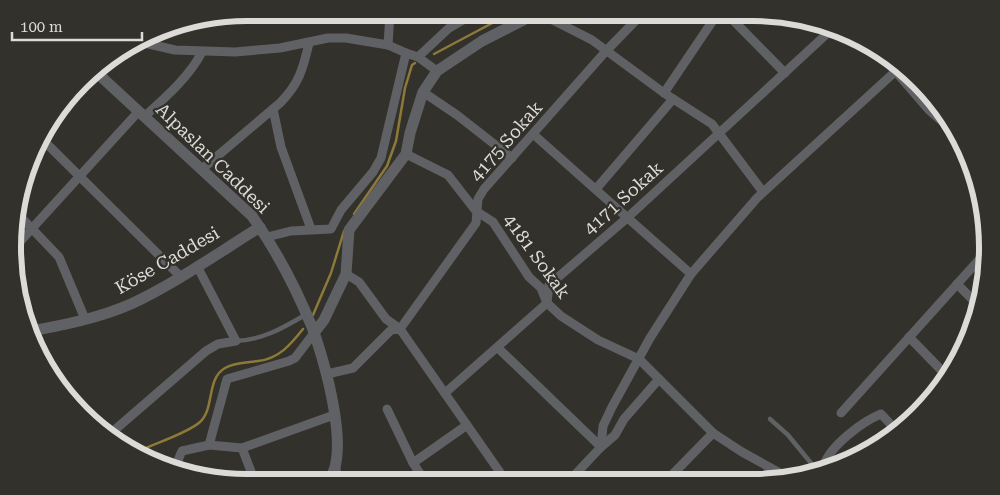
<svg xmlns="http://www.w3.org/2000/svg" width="1000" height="495" viewBox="0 0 1000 495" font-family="'Roboto Serif',serif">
  <rect width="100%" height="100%" fill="#33312b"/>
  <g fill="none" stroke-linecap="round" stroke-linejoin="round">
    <g stroke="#8d7939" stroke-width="2.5">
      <path d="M434,54L498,20L509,13"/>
      <path d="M354,214L387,166L396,141L405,88L412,65L415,63"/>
      <path d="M313,315L331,273L344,231"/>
      <path d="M137,453L141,450C156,443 188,433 200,422C215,408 206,379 225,368C235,362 246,363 258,361C279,359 291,344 303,329"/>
    </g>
    <g stroke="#606164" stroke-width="4.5">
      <path d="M236,341C262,340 283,328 305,315"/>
      <path d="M770,419L788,435L815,468"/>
    </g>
    <g stroke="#606164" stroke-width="9">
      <path d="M539,13L592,40L664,93L712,124L763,192"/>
      <path d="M726,13L785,73"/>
      <path d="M140,42L175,50L235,52L280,48L328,38H346L388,45L406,53L418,57L437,71"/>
      <path d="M388,45L390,13"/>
      <path d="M418,57L449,28L475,13"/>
      <path d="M885,59L929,110L949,127"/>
      <path d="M423,92L457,115L512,158"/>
      <path d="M664,93L718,13"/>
      <path d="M273,109L281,147L311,229"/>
      <path d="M145,116C166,97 189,77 202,52"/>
      <path d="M533,134L691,274"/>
      <path d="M43,140L180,276"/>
      <path d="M406,154L448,175L476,211L493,222L529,277L541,288L547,303L561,316L598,340L639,359L713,433L742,452L789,478"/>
      <path d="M202,169L280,103C299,84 303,69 309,43"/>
      <path d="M596,189L673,99"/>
      <path d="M17,213L59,257L85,319"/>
      <path d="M267,237L291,231L331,229L341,210L373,172L381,158L406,53"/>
      <path d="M16,246L139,111"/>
      <path d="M346,274L359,282L386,319L400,329L506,481"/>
      <path d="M957,284L976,303"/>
      <path d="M909,337L947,376"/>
      <path d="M498,348L601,447L615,435L624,419L659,379"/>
      <path d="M327,374L353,368L391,330L400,329L476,223L478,199L484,189L606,51L643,13"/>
      <path d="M445,393L547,303L549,285L627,218L831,30"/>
      <path d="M387,409L413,463L425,481"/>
      <path d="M841,413L986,252"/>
      <path d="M110,434L206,351L218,344L236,341L197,266"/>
      <path d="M209,445L242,448L255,482"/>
      <path d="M242,448L334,415"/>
      <path d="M413,463L467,425"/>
      <path d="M824,465C830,446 863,421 881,414L897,431"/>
      <path d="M175,467L182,451L209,445L227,379L289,361L295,358L314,333"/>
      <path d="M336,467L337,482"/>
      <path d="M569,481L601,447L603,426L612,407L650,338L691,274L757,198L898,69"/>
      <path d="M666,481L713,433"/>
    </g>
    <g stroke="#606164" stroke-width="11">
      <path d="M95,71L252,216C276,250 296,288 312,327C323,356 354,460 326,482"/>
      <path d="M31,331C64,325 99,318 131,304C176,283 218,253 260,227"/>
      <path d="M314,333L324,320L346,274L349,230L406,154L410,133L423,92L437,71L482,41L537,13"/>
    </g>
  </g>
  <g text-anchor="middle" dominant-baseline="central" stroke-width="4.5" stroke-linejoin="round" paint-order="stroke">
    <g font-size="18" fill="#dcdbd7" stroke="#33312b">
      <text transform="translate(506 141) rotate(-49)">4175 Sokak</text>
      <text transform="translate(213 158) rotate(44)">Alpaslan Caddesi</text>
      <text transform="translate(623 198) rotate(-42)">4171 Sokak</text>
      <text transform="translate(537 256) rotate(54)">4181 Sokak</text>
      <text transform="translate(167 260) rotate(-30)">Köse Caddesi</text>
    </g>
  </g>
  <path d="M0 0H1000V495H0ZM247 21H753A226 226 0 0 1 979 247V248A226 226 0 0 1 753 474H247A226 226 0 0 1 21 248V247A226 226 0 0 1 247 21Z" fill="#33312b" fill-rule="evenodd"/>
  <path fill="none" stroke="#dcdbd7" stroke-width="6" d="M247 21H753A226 226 0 0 1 979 247V248A226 226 0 0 1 753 474H247A226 226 0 0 1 21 248V247A226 226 0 0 1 247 21Z"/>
  <path d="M12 32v8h130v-8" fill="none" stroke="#dcdbd7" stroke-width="2.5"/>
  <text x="20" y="32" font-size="15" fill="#dcdbd7" stroke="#33312b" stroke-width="4" paint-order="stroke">100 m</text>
</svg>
